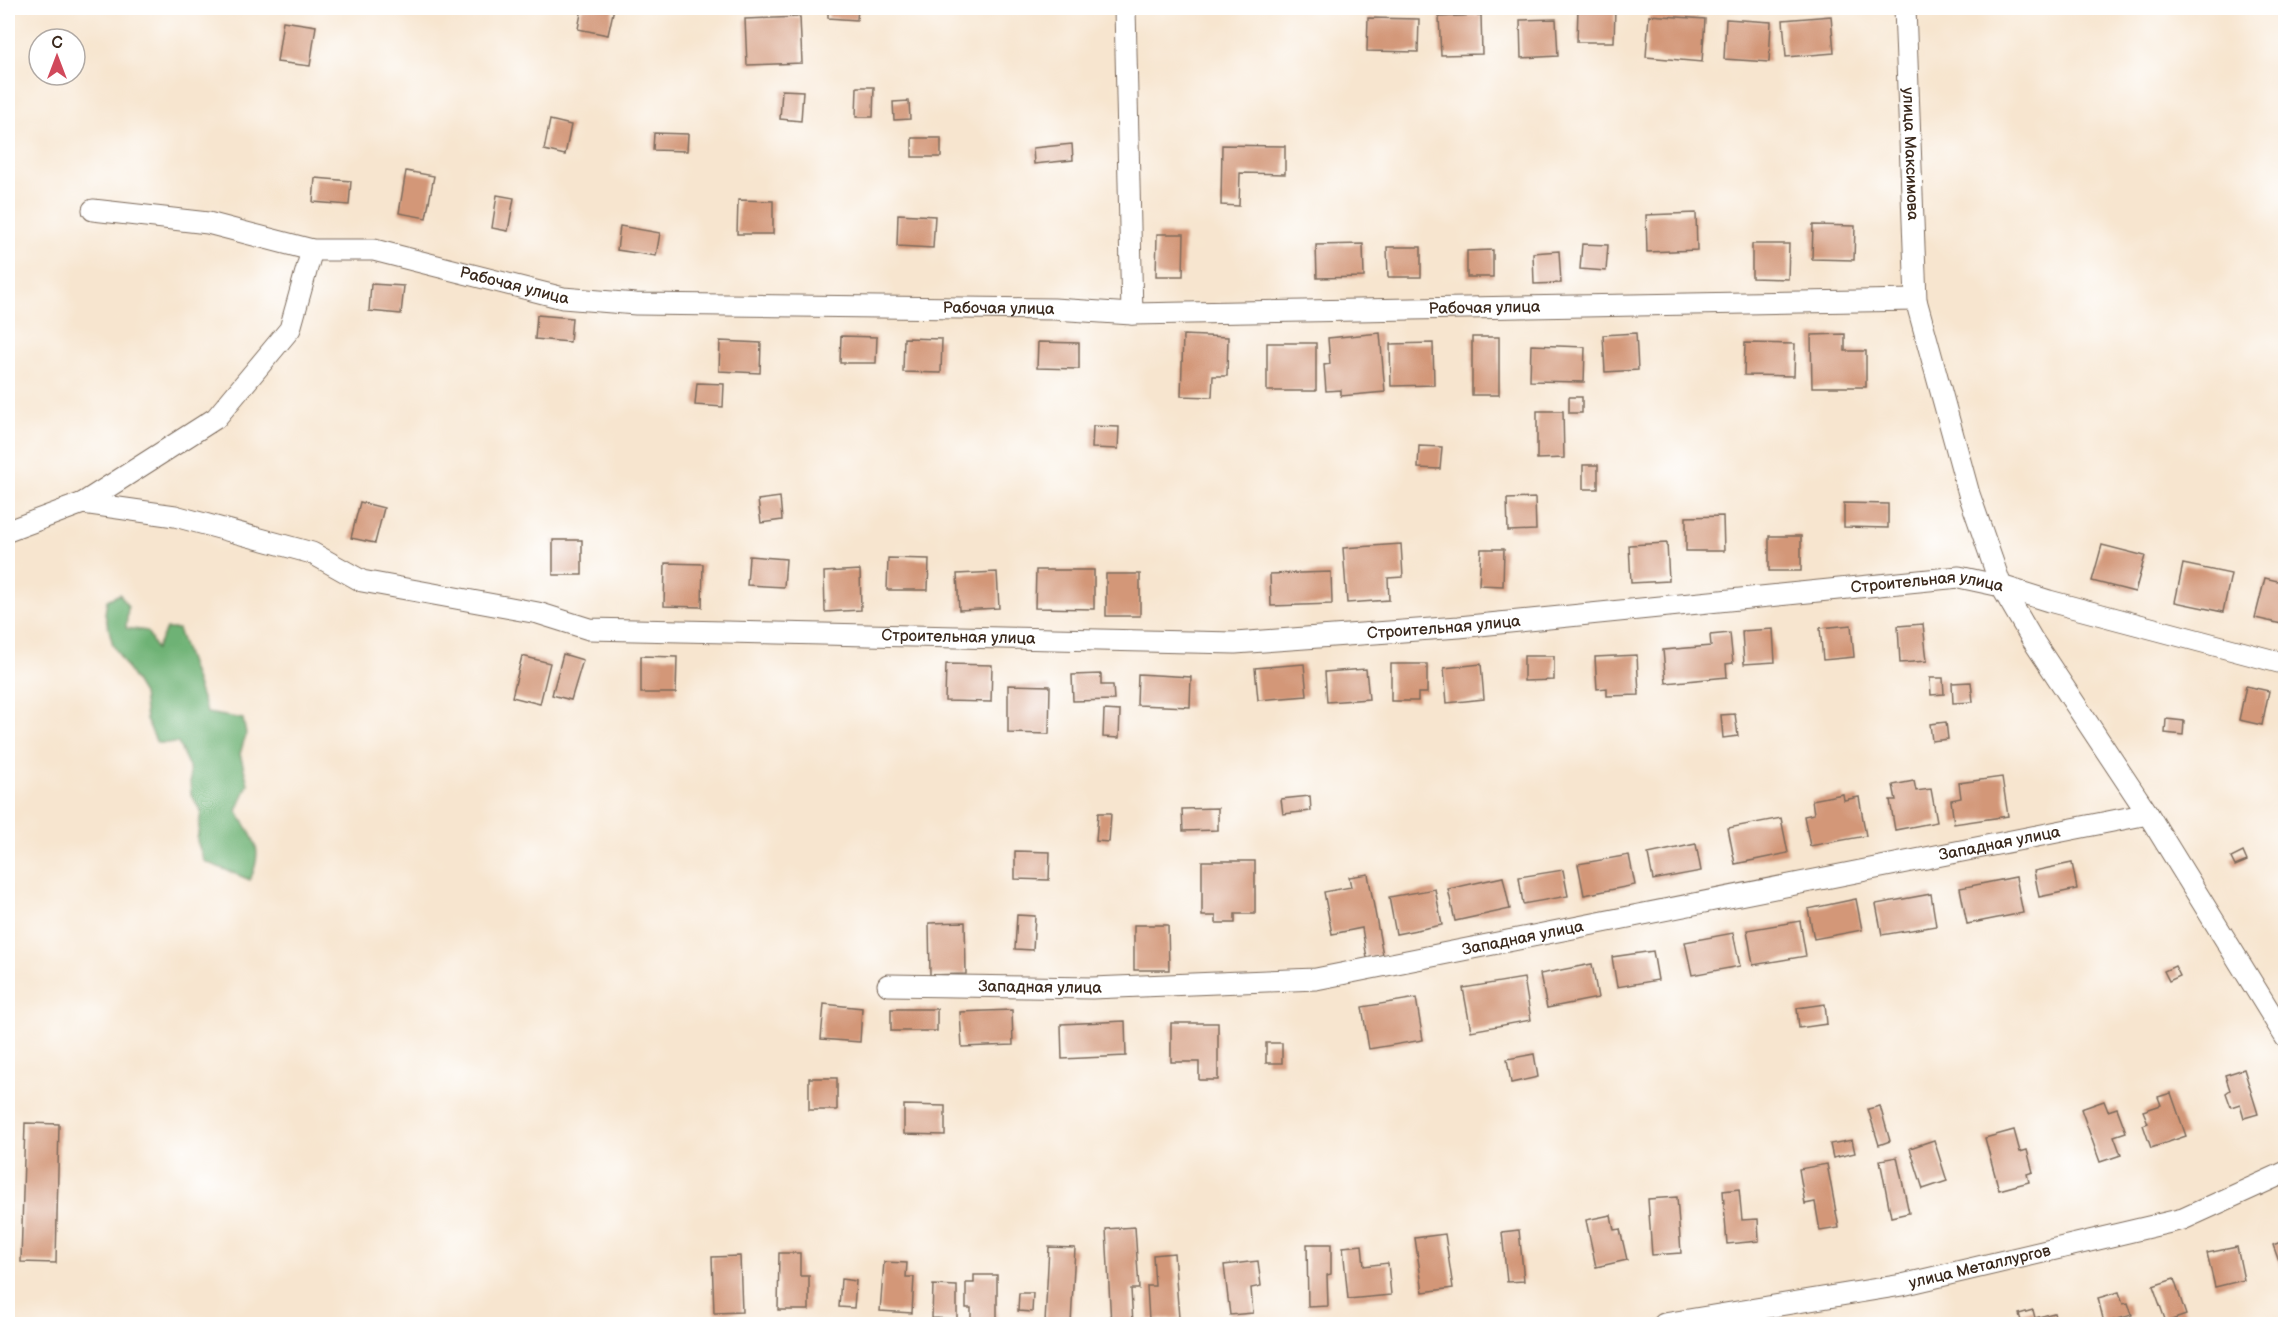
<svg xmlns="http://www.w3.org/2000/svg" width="2293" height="1332" viewBox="0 0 2293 1332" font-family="'Balsamiq Sans',sans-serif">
  <rect width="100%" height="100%" fill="#fff"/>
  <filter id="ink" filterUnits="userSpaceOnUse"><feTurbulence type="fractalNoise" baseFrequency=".0167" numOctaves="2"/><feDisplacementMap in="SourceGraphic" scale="12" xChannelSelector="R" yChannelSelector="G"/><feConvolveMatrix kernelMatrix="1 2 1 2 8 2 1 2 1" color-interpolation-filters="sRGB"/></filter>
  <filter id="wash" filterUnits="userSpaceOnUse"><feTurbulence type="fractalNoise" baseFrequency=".008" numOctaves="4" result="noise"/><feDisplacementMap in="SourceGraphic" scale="24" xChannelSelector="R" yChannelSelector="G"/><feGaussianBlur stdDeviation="1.35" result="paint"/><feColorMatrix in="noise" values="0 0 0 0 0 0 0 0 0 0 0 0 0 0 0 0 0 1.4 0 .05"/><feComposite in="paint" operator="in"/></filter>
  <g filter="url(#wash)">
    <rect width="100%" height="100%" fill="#f7e5cf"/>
    <path fill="#6eb275" stroke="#546e4a" stroke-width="1.5" d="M120,594L128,607L126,628L147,631L156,649L166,629H178L207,713L243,719L246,734L240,754L248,784L237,811C253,839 265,847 250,880L204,861L197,841L201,811L191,795L189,767L178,743H157L146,719L143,694L113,645L105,614L107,600Z"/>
    <g id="blocks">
      <g fill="#d39778">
        <path d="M412,8H449V13L412,11Z"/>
        <path d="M582,8H614L608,35L578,29Z"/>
        <path d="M828,8H858L857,20L828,18Z"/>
        <path d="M1578,8H1615L1614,42H1577Z"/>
        <path d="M1481,15L1482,54L1441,55L1439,17Z"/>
        <path d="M1649,15L1705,19L1702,62L1646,57Z"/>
        <path d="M1831,16L1834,53L1786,57L1783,20Z"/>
        <path d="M800,17L802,63L747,65L745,19Z"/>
        <path d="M1368,18L1419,19L1418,52L1367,51Z"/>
        <path d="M1556,19L1558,56L1521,58L1520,20Z"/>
        <path d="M1726,19L1771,22L1769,62L1724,59Z"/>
        <path d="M283,21L316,26L310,66L277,62Z"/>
        <path d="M857,87H874L873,117H856Z"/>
        <path d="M782,90L803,91L801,121L780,119Z"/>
        <path d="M909,101L910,119L894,120L893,102Z"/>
        <path d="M550,120L571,125L565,155L544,150Z"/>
        <path d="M654,133L688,134L687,151L653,150Z"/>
        <rect x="912" y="138" width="29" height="19"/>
        <path d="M1072,144L1073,160L1034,164L1033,148Z"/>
        <path d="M1222,145L1285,146V174L1240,173L1239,206L1221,205Z"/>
        <path d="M406,171L434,176L426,218L399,213Z"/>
        <path d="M315,178L351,181L349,205L313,202Z"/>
        <path d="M497,195L514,198L508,231L492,228Z"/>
        <path d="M738,200L773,201V234H737Z"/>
        <path d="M1696,213L1697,250L1647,252L1646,215Z"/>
        <path d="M898,214L935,216L933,248L897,246Z"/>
        <path d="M1813,225L1855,226L1854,260L1812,259Z"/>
        <path d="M620,226L660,233L656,256L617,250Z"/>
        <path d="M1157,234H1184L1183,276H1156Z"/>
        <path d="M1363,244L1364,277L1317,278L1316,245Z"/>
        <path d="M1582,244L1608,245L1606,271L1580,269Z"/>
        <path d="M1752,244H1789L1788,279L1752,278Z"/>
        <path d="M1387,247H1421V277H1388Z"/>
        <path d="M1493,250V277H1467V251Z"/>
        <path d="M1559,251L1561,283L1534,284L1533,253Z"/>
        <path d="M371,284L404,286L401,314L369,311Z"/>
        <path d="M537,315L572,318L570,342L535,339Z"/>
        <path d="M1380,333L1385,392L1341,396V390L1326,391L1324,365L1330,364L1328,338Z"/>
        <path d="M1636,333L1638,370L1605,372L1603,335Z"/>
        <path d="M1845,334V351H1866V387H1812L1811,335Z"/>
        <path d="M1183,335L1228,337L1227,376H1213L1212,397L1181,396Z"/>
        <path d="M841,336L877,337L876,363H840Z"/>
        <rect x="1472" y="337" width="27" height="58"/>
        <path d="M904,338L942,339L941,373L903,372Z"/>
        <path d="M720,341L761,343L760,373L719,371Z"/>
        <path d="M1038,342L1079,343V369L1037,368Z"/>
        <rect x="1267" y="343" width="49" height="48"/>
        <path d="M1433,343L1434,385L1391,386L1390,344Z"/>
        <path d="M1745,343L1795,344L1794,376L1744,375Z"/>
        <path d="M1531,345L1585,347L1584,382L1530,381Z"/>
        <path d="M697,383L724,384L723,407L695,405Z"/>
        <rect x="1569" y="397" width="13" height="16"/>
        <path d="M1537,411H1563L1564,458L1537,459Z"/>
        <path d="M1093,426L1119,427L1118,449L1092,448Z"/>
        <path d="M1419,446L1442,447L1440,469L1418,468Z"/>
        <rect x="1583" y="465" width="15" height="24"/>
        <path d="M780,497L782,520L761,523L758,500Z"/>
        <path d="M1535,498L1536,530L1508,531L1507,499Z"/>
        <path d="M360,502L384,508L375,543L351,538Z"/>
        <path d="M1844,503L1888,504V528L1844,527Z"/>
        <path d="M1723,516L1724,551H1686V517Z"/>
        <rect x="1769" y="536" width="32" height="35"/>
        <rect x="553" y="540" width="29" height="35"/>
        <path d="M1667,543L1669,581L1631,583L1629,545Z"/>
        <path d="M1401,544L1403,577L1388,578L1389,600L1347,603L1343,548Z"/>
        <path d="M2102,545L2145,556L2135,592L2092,581Z"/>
        <path d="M1481,549H1504L1503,586L1479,585Z"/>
        <path d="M749,556L786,559L784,587L747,585Z"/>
        <path d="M888,558L929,559L928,590H887Z"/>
        <path d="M665,563L703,564L702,607L664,606Z"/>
        <path d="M2183,564L2231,574L2223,612L2175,602Z"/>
        <path d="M860,570L861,610L825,612L824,572Z"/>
        <path d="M1036,570H1094V609L1035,608Z"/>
        <path d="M997,572L999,608L959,610L957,574Z"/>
        <path d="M1331,572L1332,604L1271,606L1270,574Z"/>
        <rect x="1106" y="574" width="34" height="42"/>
        <path d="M2265,578L2286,583V625L2255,618Z"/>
        <path d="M1923,624L1927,661L1900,663L1898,626Z"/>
        <path d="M1851,625L1854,657L1823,660L1820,628Z"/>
        <path d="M1773,629L1775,662L1744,664L1742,631Z"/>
        <path d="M1730,633L1733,663L1726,664L1727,677L1666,683L1663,650L1711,646L1710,635Z"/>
        <path d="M563,654L583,660L571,700L552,695Z"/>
        <path d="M1637,655L1639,695L1607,696V688L1597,689L1595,657Z"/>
        <path d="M522,656L550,663L540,704L512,697Z"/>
        <path d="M641,656L677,657L676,693H641Z"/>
        <path d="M1524,656H1554V680L1524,681Z"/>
        <path d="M946,664L992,665L991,702L945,701Z"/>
        <path d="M1304,664L1307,696L1258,700L1255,668Z"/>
        <path d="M1391,664H1427V693H1418V701H1391Z"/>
        <path d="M1481,664L1484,699L1447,703L1444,668Z"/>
        <path d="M1366,669L1369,699L1327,702L1325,672Z"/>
        <path d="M1101,674V685H1113L1114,700L1073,701L1072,675Z"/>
        <path d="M1138,674L1191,677L1190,707L1137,705Z"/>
        <path d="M1930,678H1943L1944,694L1931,695Z"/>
        <path d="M1971,682L1973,702L1953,703L1952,683Z"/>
        <path d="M1008,685L1050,686L1049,734L1008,733Z"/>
        <path d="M2246,686L2269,691L2262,725L2239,720Z"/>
        <path d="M1104,710L1120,711L1119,738L1103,737Z"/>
        <path d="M1735,714L1738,736L1723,738L1721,715Z"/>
        <path d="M2166,719L2184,721L2183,735L2165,733Z"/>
        <path d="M1946,722L1948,739L1932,741L1930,724Z"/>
        <path d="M2002,777L2008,816L1954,824L1951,800L1961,798L1959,783Z"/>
        <path d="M1914,781L1916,791L1931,789L1937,822L1895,830L1890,800H1896L1893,785Z"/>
        <path d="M1843,794L1844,800L1859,797L1866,836L1810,846L1804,816L1814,814L1812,800Z"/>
        <path d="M1310,796L1311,811L1283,814L1281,799Z"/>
        <path d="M1218,808V830L1183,831L1182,809Z"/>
        <path d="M1098,813H1111L1109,842L1096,841Z"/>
        <path d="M1781,818L1788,853L1735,864L1728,828Z"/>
        <path d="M1696,844L1701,871L1653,880L1648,854Z"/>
        <path d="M1015,851L1050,852L1049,880L1015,879Z"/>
        <path d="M2243,852L2247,861L2235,866L2231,858Z"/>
        <path d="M1629,855L1635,885L1584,895L1578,864Z"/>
        <path d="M1202,861H1255V914H1235V923H1216V916H1202Z"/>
        <path d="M2072,863L2077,889L2039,897L2034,871Z"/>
        <path d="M1563,870L1568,896L1523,904L1519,877Z"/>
        <path d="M1368,874L1383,955L1367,958L1362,928L1332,934L1324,892L1351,887L1349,877Z"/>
        <path d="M1503,877L1510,909L1455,921L1448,889Z"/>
        <path d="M2016,877L2023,913L1967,924L1960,888Z"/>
        <path d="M1435,889L1442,925L1396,934L1389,897Z"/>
        <path d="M1931,894L1936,926L1882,935L1876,904Z"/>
        <path d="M1856,899L1862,930L1814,939L1808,909Z"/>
        <path d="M1017,915L1035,916L1033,950L1015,949Z"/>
        <path d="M1800,921L1806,956L1753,965L1747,930Z"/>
        <path d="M965,922L966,974L930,975L929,923Z"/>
        <path d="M1134,925H1168L1169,970H1134Z"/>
        <path d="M1733,933L1740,966L1692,975L1685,942Z"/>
        <path d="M1653,951L1658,980L1617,987L1612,957Z"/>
        <path d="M1592,964L1598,998L1547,1008L1540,974Z"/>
        <path d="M2175,966L2180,976L2169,981L2164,971Z"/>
        <path d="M1524,978L1531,1020L1471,1031L1463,988Z"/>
        <path d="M1416,998L1423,1040L1369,1049L1362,1007Z"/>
        <path d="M824,1004L862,1008L860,1042L821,1039Z"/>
        <path d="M1825,1004L1827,1024L1799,1028L1797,1008Z"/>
        <rect x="891" y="1009" width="46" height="22"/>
        <path d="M1012,1010L1013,1045L962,1047L960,1012Z"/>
        <path d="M1125,1021L1126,1056L1062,1059L1061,1024Z"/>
        <path d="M1171,1023H1218V1080H1199V1062H1171Z"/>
        <rect x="1266" y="1043" width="16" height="20"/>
        <path d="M1534,1054L1538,1077L1511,1083L1507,1059Z"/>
        <path d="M2244,1069L2258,1114L2244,1118L2240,1104L2231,1107L2226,1093L2230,1090L2225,1075Z"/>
        <rect x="809" y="1078" width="28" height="32"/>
        <path d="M2171,1093L2186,1136L2151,1148L2143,1125L2148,1123L2143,1111L2161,1105L2158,1097Z"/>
        <path d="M2104,1101L2108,1111L2117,1108L2126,1132L2114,1136L2121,1155L2100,1162L2081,1109Z"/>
        <path d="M904,1105L945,1106V1135L904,1134Z"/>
        <path d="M1880,1106L1890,1141L1879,1145L1868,1109Z"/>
        <path d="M25,1123L59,1124L56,1263L21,1262Z"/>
        <path d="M2014,1130L2020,1152L2027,1150L2033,1172L2027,1174L2029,1182L1999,1190L1985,1138Z"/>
        <path d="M1852,1140L1855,1153L1833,1158L1830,1144Z"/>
        <path d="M1934,1140L1947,1181L1923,1189L1910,1148Z"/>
        <path d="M1897,1157L1909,1213L1891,1217L1880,1160Z"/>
        <path d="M1827,1164L1839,1228L1820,1231L1815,1202L1805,1204L1799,1169Z"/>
        <path d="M1739,1189L1742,1220L1758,1219L1759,1241L1727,1244L1723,1191Z"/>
        <path d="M1677,1197L1681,1253L1652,1255L1648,1199Z"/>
        <path d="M1611,1215L1614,1230L1620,1229L1627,1260L1596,1267L1586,1220Z"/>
        <path d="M1135,1227L1139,1289H1131L1133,1324H1111L1106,1229Z"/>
        <path d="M1519,1230L1524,1281L1507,1282L1502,1232Z"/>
        <path d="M1445,1234L1453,1288L1423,1292L1415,1238Z"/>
        <path d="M2286,1240V1278H2285L2273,1245Z"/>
        <path d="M1307,1244H1331V1274L1327,1275L1328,1306L1308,1307Z"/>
        <path d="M1362,1245L1364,1266L1388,1263L1391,1295L1348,1299L1343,1247Z"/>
        <path d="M1049,1247L1075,1248L1071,1324L1045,1323Z"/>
        <path d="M2237,1247L2244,1280L2215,1287L2207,1253Z"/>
        <path d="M779,1253H800V1276H809V1310H778Z"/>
        <path d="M1174,1253L1179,1318L1149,1320L1147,1286H1155L1153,1255Z"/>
        <path d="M740,1256L742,1312L714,1313L712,1257Z"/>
        <path d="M1258,1261L1261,1286L1251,1288L1253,1313L1230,1315L1224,1265Z"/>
        <path d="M884,1262L907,1263L906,1277H914L912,1313L880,1311Z"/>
        <path d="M974,1275H997V1323H971V1308H966V1283H974Z"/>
        <path d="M841,1279L856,1281L854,1308L839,1307Z"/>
        <path d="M2174,1279L2186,1315L2166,1322L2153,1286Z"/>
        <path d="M933,1285L957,1286V1319L932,1318Z"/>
        <path d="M2119,1292L2123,1304L2128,1303L2132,1315L2104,1323L2098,1298Z"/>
        <path d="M1019,1293H1033L1032,1312L1018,1311Z"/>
        <path d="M2033,1310L2035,1318L2054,1313L2057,1324H2022L2019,1314Z"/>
      </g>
    </g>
  </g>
  <g filter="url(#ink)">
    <use href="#blocks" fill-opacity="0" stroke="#7d6b5c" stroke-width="1.5"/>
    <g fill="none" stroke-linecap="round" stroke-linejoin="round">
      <defs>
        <g id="minor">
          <path d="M1125,8L1132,314"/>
          <path id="s1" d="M1905,8L1916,300L1969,494L2001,586L2032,639L2148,814L2286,1038"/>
          <path id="s2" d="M93,210L208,223L312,250H374L563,298L636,304L1054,309L1132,314L1916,300"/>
          <path id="s3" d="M83,503L175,516L312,553L362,581L538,613L589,629L1235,643L1459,627L1959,577L2001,586L2049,601L2286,664"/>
          <path d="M8,531L83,503L216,418L290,329L312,250"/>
          <path id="s4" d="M888,985L1092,988L1316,979L2148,814"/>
          <path id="s5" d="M1664,1324L1902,1285L2183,1219L2286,1172"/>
        </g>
      </defs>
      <use href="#minor" stroke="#7d6b5c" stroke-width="23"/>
      <use href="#minor" stroke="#fff" stroke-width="21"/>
    </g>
  </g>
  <g text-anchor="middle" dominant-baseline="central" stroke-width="5" stroke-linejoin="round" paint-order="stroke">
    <g font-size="16" fill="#3b2a1e" stroke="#fff">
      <text stroke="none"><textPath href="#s1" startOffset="146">улица Максимова</textPath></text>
      <text stroke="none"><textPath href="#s2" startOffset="430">Рабочая улица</textPath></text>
      <text stroke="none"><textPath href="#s2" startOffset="1402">Рабочая улица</textPath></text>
      <text stroke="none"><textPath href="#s2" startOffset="916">Рабочая улица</textPath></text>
      <text stroke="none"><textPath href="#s3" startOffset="1866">Строительная улица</textPath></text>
      <text stroke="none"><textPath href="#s3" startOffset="1380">Строительная улица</textPath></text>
      <text stroke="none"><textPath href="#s3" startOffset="894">Строительная улица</textPath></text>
      <text stroke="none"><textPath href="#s4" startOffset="1125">Западная улица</textPath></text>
      <text stroke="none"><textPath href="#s4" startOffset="639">Западная улица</textPath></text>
      <text stroke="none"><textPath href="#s4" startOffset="152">Западная улица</textPath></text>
      <text stroke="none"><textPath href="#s5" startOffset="321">улица Металлургов</textPath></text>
    </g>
  </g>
  <rect width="2293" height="1332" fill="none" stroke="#fff" stroke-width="30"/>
  <g transform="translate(57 57)"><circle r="28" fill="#ffffff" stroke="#b1aaa5" stroke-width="1.5"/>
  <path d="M0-4.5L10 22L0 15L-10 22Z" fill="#d1495b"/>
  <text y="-9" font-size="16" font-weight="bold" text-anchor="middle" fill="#3b2a1e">С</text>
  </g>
</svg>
